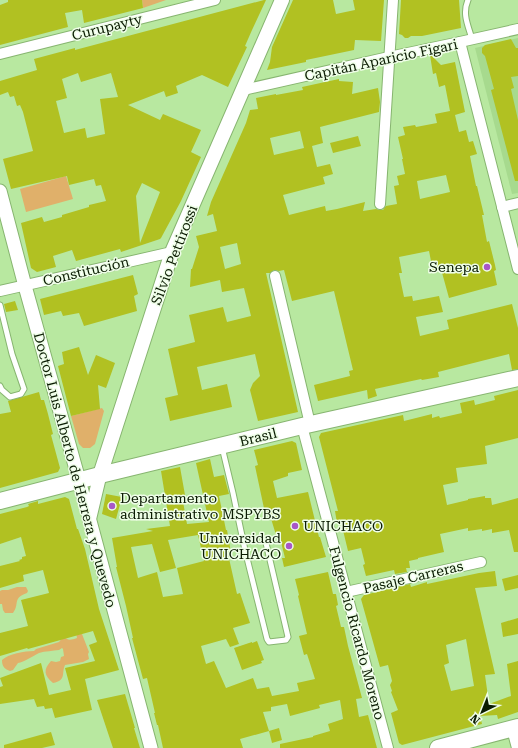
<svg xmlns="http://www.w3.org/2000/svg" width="518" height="748" viewBox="0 0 518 748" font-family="'Roboto Serif',serif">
  <rect width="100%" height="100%" fill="#b8e8a0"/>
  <path fill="#a7da8e" d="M518,38V193L512,194L475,48Z"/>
  <g fill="#e0b06a">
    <path d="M142,0H166L143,8Z"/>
    <path d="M66,176L73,199L26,212L20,189Z"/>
    <path d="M102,408L104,411L95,444L90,448H83L79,444L71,416Z"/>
    <path d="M17,587H26L28,591L27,593C12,598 20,604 13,613H5L3,610L2,604H0V591L2,590H8Z"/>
    <path d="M76,632H82V634L89,652L88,654L89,659L83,662L65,665C61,674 67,680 53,683C44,675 43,670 51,661L56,662L60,661L61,657L64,656L63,649L62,648L59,650C53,651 45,651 39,653C33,656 24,662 18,663L13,670L10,671C5,669 2,667 2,660C8,654 25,651 34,651L36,649L59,642L64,636C67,641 71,640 77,638Z"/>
  </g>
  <g fill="#b1c122" fill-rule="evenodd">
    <path d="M8,0H142L143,8L84,23L82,10L65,13L68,27L0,45V5L8,2Z"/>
    <path d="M264,0H266L252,30L245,46L247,47L228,87L202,75L176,86L178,93L166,97L164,91L128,105L160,120L163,114L201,130L191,152L201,157L181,201L161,238L160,239L121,252L120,249L76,261L72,250L53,256L56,267L37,272L31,268L21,223L42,217L44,222L62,217V215L89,207V205L106,201L101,185L96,186L94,179L69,185L67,176L11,189L3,159L33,151L23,112L20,105L17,106L14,96L10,97L8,92L0,95V81L37,70L34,59L75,48V50ZM78,73L81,82L111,73L118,97L100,99L105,134L87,138L85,128L64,133L56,101L67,98L62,79ZM142,183L160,192L140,243L136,196Z"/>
    <path d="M293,0H333L336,14L355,10L353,0H384L381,41L355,40L354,50L306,60V62L267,70L270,62L272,47Z"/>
    <path d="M401,0H459L461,28L422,36H411L408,38H405L402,35L399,34Z"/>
    <path d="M511,39L516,48H518V76L511,77L514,88L511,89L518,120V181H515L491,90L494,89L485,56L482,53V48L485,45Z"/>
    <path d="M430,55H431L441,65L455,62L465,112L455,115L459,132L466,130L469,142L473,141L477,154L470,156L476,186H477L484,215H482L487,242L489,241L495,265L496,270L494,271L497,285L449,298L441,269L433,271L429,251L399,257L402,273H399L404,297L412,296L413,301L439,296L443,312L416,317L420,336L449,329L447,320L512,304L518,328V369L512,370L509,354L438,372L439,377L422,380L421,379L375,389L377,396L368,399L367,390L318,401L314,385L350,376L349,371L353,370L334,291L292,301L284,270L279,271L274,270L270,273H266L298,412L258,421L250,390L253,383L260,376L255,354L197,367L202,390L227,384L232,407L170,421L165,398L178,395L168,349L195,342L189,315L223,307L227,322L251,316L244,288L222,292L220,280L190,287L191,269H192L199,247L196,236L217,231L213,214L207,216L211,202L246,123L250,110L258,109L256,98L276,94V95L303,90L302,87L339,79V81L353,82L352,94L378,88L380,102L379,112L320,127L323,143L312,146L317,167L330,164L333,174L323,177L325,184L283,195L289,215L325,206L326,211L337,209L365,202L363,211L376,209L379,210H383L386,206L397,204L394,186L399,185L397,176L405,174L402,159H403L398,137L405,135L403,127L415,125L416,127L437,123L435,114L450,111L445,85L439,87L436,73L433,74ZM300,131L304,148L274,155L270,138ZM446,175L450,192L420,199L417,181ZM237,243L241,264L225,269L220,247Z"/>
    <path d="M358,136L361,146L333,153L330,143Z"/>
    <path d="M133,275L138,294L134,296L137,311L84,326L79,313L63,316L61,311L44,315L40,299Z"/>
    <path d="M15,301L18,310L6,312L4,304Z"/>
    <path d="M79,347L88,375L96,355L115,363L106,388L98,385L100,409L71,416L58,366L64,364L62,352Z"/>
    <path d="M518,390V438L485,446L487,464L456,468L458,482L443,485L447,505L468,500V499L485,496V498H491L492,505L518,498V552H514L509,530L492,533V529L482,531V529L468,531V528L440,534L444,552L418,558V559L409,561L410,568H406L407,572L395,574L394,570L366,576L363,565L365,564L361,548L348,551L341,522L337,523L335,511H338L319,437L321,433L403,415L404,421L432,414V418L439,416L440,418L462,413L460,403L474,400L475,405L495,400L494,396Z"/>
    <path d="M39,392L41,400H44L48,414L53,434L51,435L60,468L58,472L0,488V414L11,412L8,401Z"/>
    <path d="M292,441L296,443L302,470L288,473V476L273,481L277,498L308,492L319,537H320L326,557L284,567L282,558H285L279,534L276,535L269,512L265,513L255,466L258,465L254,450Z"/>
    <path d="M210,459L214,477L224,475L229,494L219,496L226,530H227L231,553L228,554L237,594L240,593L250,623L233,628L239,644L230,647L226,639L201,646L206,664L214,661L226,688L253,678L257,689L269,687L272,696L299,691L297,683L315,679L307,654L304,655L299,636L307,634L298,596L299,595L295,579L328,572L333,594H336L338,605L336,606L341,627H344L348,646L362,698L356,699L359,717L368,715L377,748H280V744L313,737V736L330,731L328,724L343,719L340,700L319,705L320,708L290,716L287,704L271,707V711L263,712L269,731L240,739L243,748H163L158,725H157L154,713H155L147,678L143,679L132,638H133L126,606L116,567H117L112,538L153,531L146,529L170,526L161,471L180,467L185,495L182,496L187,524L209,522L196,463ZM198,535L204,561L177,568L183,594L163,597L157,572L141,577L138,578L131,547L152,544L160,572L176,568L168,540Z"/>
    <path d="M106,494L122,497L116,519L102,514Z"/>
    <path d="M65,497L69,499L77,529H78L85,549L99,609L119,670L85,679L92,710L55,718L52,708L45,709L44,706L37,707L34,699L0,704V687L3,686L0,678L41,663L49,695L71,690L65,668L95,661L89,645L97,642L93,631L28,649L27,648L0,656V633L28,626L21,600L49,593L43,570L23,575L24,581L0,588V566L20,561L19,560L22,559V557L26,556L21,537L0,544V514L27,507L29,506L28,504L38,501V504Z"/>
    <path d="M495,571L497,586L475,588L495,674L485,675L489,704L511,696L507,664L518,661V712L498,719L497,715L480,716L482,724L402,745L399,743L391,713L398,710L391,692L392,691L390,685L392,681L388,665L380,667L361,599L364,595L410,584L411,587L427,582V584L479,573ZM466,639L474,686L451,691L444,665L449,663L446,645Z"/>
    <path d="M518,575V588L505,591L502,579Z"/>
    <path d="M518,618V634L503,637L501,623Z"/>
    <path d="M257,641L264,660L261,661L262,663L242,670L234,648L252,642V643Z"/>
    <path d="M125,694L135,728H134L140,748H113L97,700Z"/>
    <path d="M279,728L282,740L272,743L269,731Z"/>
    <path d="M51,732L55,745L42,748H4V745Z"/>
  </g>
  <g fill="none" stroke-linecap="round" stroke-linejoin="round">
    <defs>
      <g id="service">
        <path d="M468,0C462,14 468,25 472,39"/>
        <path d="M0,305L12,354L24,389L21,394L10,397L2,390L0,386"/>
        <path d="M222,447L233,493L245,550L267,639L269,642L286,640L288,637L266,543"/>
      </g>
      <g id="minor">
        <path d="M460,42L518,269"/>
        <path d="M0,54L215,0"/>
        <path d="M243,90L389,57L460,42L518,29"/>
        <path d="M380,204L393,0"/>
        <path d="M502,207L518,203"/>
        <path d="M275,276L310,424"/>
        <path d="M0,291L172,252"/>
        <path d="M302,426L388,748"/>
        <path d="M346,592L481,562"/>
        <path d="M512,729L517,748"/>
      </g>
      <g id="tertiary">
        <path d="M0,191L25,286L79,480L151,748"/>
        <path d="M90,517L100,475"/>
      </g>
      <path id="secondary" d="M100,475L172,252L282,0"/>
      <g id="primary">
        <path d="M0,501L100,475L302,426L518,378"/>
        <path d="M438,748L518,727"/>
      </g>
    </defs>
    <use href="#service" stroke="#87b570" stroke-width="7"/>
    <use href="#minor" stroke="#87b570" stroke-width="12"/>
    <use href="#tertiary" stroke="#87b570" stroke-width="15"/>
    <use href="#secondary" stroke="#87b570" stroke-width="16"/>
    <use href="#primary" stroke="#87b570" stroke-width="18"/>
    <use href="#service" stroke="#fff" stroke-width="5"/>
    <use href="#minor" stroke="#fff" stroke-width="10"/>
    <use href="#tertiary" stroke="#fff" stroke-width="13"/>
    <use href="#secondary" stroke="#fff" stroke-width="14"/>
    <use href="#primary" stroke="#fff" stroke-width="16"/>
  </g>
  <g fill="#a857c7" stroke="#effee8" stroke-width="1.5">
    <circle cx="487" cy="267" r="4"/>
    <circle cx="112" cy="506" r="4"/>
    <circle cx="295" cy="526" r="4"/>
    <circle cx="289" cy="546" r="4"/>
  </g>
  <g text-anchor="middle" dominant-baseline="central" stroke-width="3" stroke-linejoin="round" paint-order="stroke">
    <g font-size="14" fill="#0a1b02" stroke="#effee8">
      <text transform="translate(107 27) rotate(-14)">Curupayty</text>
      <text transform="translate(381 60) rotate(-12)">Capitán Aparicio Figari</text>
      <text transform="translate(174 255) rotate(-69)">Silvio Pettirossi</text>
      <text transform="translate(86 271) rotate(-13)">Constitución</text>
      <text transform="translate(258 437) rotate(-14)">Brasil</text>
      <text transform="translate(75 470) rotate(75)">Doctor Luis Alberto de Herrera y Quevedo</text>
      <text transform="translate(413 577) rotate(-13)">Pasaje Carreras</text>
      <text transform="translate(357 633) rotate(75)">Fulgencio Ricardo Moreno</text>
    </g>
    <g font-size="14" fill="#0a1b02" stroke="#effee8" text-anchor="end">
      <text x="479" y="267">Senepa</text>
      <text x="120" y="498" text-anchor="start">Departamento<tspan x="120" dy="16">administrativo MSPYBS</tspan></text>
      <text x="303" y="526" text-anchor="start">UNICHACO</text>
      <text x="281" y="538">Universidad<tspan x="281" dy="16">UNICHACO</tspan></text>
    </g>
  </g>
  <g transform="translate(482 712) rotate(223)" stroke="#effee8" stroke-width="3" paint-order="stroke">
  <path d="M0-3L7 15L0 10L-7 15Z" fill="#0a1b02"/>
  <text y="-6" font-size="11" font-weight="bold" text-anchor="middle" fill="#0a1b02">N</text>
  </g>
</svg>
